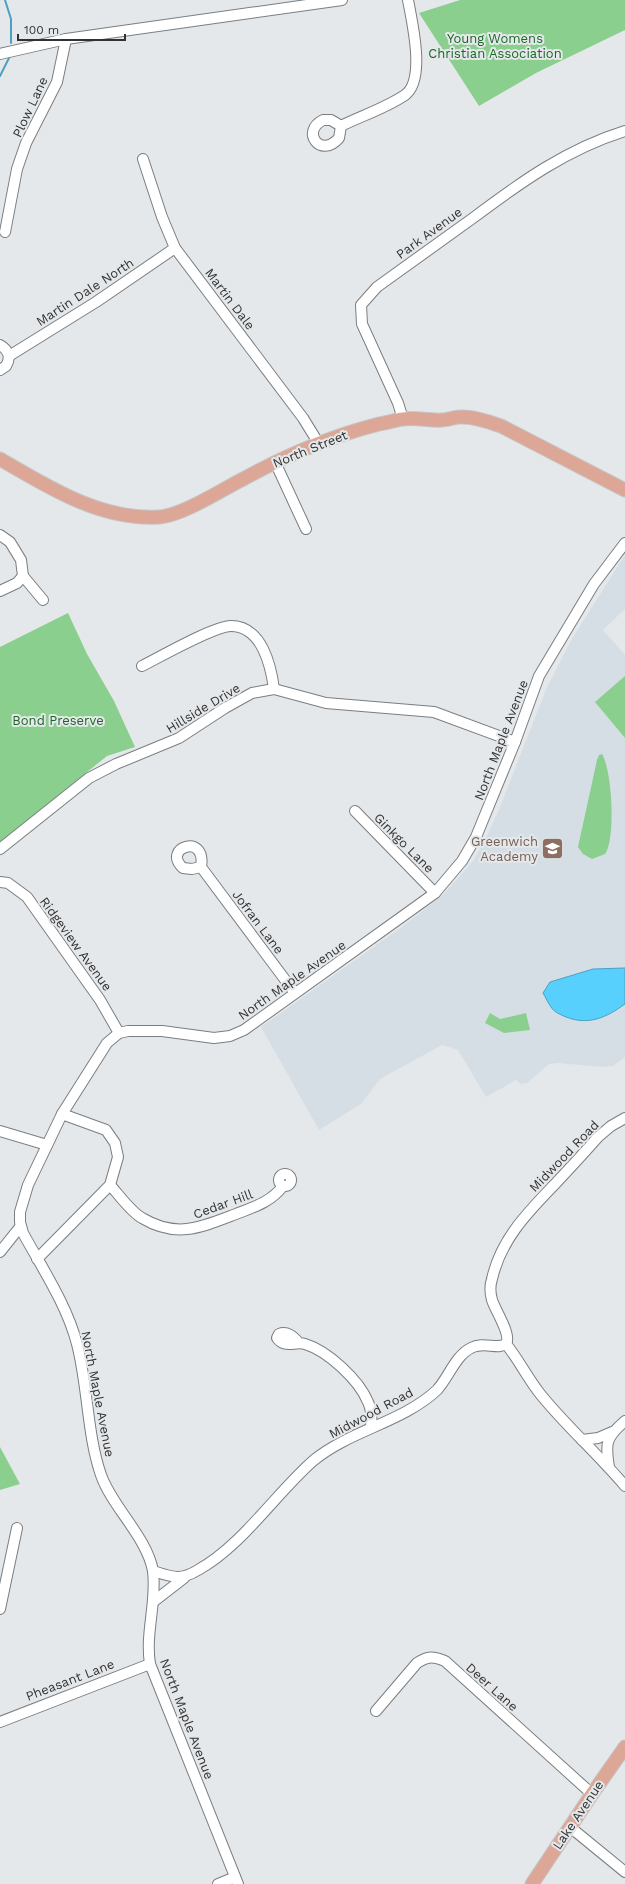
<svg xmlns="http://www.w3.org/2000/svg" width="625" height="1884" viewBox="0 0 625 1884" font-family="'Work Sans',sans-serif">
  <rect width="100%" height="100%" fill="#e5e8ea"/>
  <path fill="#d5dee5" d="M625,555V609L603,630L625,655V1057L613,1066L602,1067L559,1063L549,1064L527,1083L521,1084L516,1080L486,1097L458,1050L442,1045L380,1079L361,1104L319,1130L261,1027L406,924L444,894L473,861L487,836L500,807L547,687L573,637Z"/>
  <g fill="#8bcf8e">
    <path d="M460,0H625V30L536,73L479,106L419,13Z"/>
    <path d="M68,613L87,654L114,701L135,747L107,756L0,842V647Z"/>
    <path d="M625,676V738L595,702Z"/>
    <path d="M602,754C612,770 616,839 605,854L592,859L583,854L578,847L597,760L599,755Z"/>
    <path d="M490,1013L500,1019L526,1013L530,1030L504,1033L485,1023Z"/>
    <path d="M0,1447L20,1484L0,1490Z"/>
  </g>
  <path fill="#57d0fe" stroke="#4ca1c1" d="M625,968V1004C607,1017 589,1026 566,1017C561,1015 554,1012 551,1007C548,1003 546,998 543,993L550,982L593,969Z"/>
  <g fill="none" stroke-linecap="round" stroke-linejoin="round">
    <g stroke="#4ca1c1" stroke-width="2">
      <path d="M5,0L11,19V43"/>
      <path d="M0,76L10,56"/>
    </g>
    <defs>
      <g id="minor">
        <path d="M0,54L66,39L342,0"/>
        <path d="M323,120H331L341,126L339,138C321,159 300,132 323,120Z"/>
        <path d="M341,126C361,116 386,108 405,95C426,80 412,22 408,0"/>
        <path d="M143,159L162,217L175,248L303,418L319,444"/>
        <path d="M5,232L17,169L26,143L57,82L66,39"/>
        <path d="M0,345C9,350 11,358 6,366L0,370"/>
        <path d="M9,356L96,302L175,248"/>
        <path d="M403,419L398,403L362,324L361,305L377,287C409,264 441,241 473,218C521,182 567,149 625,131"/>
        <path d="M275,462L306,529"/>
        <path d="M0,535L10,542L21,560L23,576L43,600"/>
        <path d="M0,591L17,583L23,576"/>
        <path d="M142,666C160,657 214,626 231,626C262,626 271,666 274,689"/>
        <path d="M355,811L435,893"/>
        <path d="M0,849L89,778L116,764L179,738L225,708L252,693L274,689L326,703L434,712L515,742"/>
        <path d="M201,867L192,869L183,868C161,848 207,832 201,867L295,993"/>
        <path d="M0,882L8,883L27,897L100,1000L119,1033"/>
        <path d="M0,1131L47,1145"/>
        <circle cx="285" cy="1180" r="6"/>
        <path d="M110,1185C119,1195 131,1212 142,1218C177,1239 202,1227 236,1214C254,1207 271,1202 283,1186"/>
        <path d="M0,1252L20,1227"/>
        <path d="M37,1259L110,1185L118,1157L115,1143L106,1130L62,1114"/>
        <path d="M299,1343C293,1336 287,1331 279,1334L277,1338C285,1349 295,1341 305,1344C328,1351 359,1380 368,1402C372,1410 372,1418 371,1427"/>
        <path d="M506,1344C519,1360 528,1379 541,1395C567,1427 598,1454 625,1486"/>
        <path d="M582,1440L598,1438L612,1432"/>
        <path d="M609,1467C605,1443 606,1437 625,1421"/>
        <path d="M153,1571C172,1577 180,1581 198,1570C242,1546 276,1493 314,1460C351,1430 403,1422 437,1390C449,1377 455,1356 471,1348C484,1341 497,1350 506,1344C512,1335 495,1310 492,1300C490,1293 490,1285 492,1279C501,1239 528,1212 555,1184C570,1168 584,1153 598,1137L611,1126L625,1118"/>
        <path d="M153,1602L184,1578"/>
        <path d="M0,1609L17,1528"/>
        <path d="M376,1711L417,1663C428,1656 433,1656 445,1661L592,1794"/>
        <path d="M0,1722L150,1664"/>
        <path d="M570,1827L625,1872"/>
        <path d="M218,1884L235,1877"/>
        <path d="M238,1884L150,1664C145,1633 157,1602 153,1571C147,1537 112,1507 101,1475C87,1435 88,1386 77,1344C67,1305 42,1268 23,1233L20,1222V1212L28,1185L62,1114L107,1043L119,1033L128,1031H162L214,1038L230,1036L244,1030L435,893L462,861L476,837L515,742L539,676L594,584L625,543"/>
      </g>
      <g id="major">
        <path d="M0,459C48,487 101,521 160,517C183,515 223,489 245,478C287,455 332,436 379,424C387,423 395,420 403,419C416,417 429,421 442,420C448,420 454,417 460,417C472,416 490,422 501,426L625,490"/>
        <path d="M532,1884L592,1794L625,1747"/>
      </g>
    </defs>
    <use href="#minor" stroke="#7b7e80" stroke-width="12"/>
    <use href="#major" stroke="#c5c6c6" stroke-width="15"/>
    <use href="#minor" stroke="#fff" stroke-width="10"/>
    <use href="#major" stroke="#dca797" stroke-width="13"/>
  </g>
  <defs>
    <symbol id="school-square" viewBox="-11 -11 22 22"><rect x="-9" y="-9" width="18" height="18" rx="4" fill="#8d6e63" stroke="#e5e8ea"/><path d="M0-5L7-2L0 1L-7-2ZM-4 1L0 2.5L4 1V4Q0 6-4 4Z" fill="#fff"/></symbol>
  </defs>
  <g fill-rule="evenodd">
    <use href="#school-square" x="540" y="836" width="25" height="25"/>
  </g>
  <g text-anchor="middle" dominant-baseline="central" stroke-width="4" stroke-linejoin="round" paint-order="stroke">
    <g font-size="13" fill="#1b6826" stroke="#e5e8ea">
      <text x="495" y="38">Young Womens<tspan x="495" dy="15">Christian Association</tspan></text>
      <text x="58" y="720">Bond Preserve</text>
    </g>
    <g font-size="13" fill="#313233" stroke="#e5e8ea">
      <text transform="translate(30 107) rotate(-65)">Plow Lane</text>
      <text transform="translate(429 233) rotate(-36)">Park Avenue</text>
      <text transform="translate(85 292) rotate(-33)">Martin Dale North</text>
      <text transform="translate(230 299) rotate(53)">Martin Dale</text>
      <text transform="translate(310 449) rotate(-22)">North Street</text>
      <text transform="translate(203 708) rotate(-31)">Hillside Drive</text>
      <text transform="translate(501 740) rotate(-69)">North Maple Avenue</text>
      <text transform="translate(404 843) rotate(45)">Ginkgo Lane</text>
      <text transform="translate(258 922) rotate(53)">Jofran Lane</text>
      <text transform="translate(76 944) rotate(54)">Ridgeview Avenue</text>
      <text transform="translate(292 980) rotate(-35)">North Maple Avenue</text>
      <text transform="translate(564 1156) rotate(-46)">Midwood Road</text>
      <text transform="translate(223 1204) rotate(-20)">Cedar Hill</text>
      <text transform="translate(98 1394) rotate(79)">North Maple Avenue</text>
      <text transform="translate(371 1413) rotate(-28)">Midwood Road</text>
      <text transform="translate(70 1680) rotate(-21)">Pheasant Lane</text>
      <text transform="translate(492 1687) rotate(42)">Deer Lane</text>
      <text transform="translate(187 1719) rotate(69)">North Maple Avenue</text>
      <text transform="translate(578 1815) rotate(-56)">Lake Avenue</text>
    </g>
    <g font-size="13" fill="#785e54" stroke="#e5e8ea" text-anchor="end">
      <text x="538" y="841">Greenwich<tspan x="538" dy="15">Academy</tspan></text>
    </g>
  </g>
  <path d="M18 34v6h107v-6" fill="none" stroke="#313233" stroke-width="2"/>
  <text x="24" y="34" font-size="12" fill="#313233" stroke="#e5e8ea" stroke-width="3" paint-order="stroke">100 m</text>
</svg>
